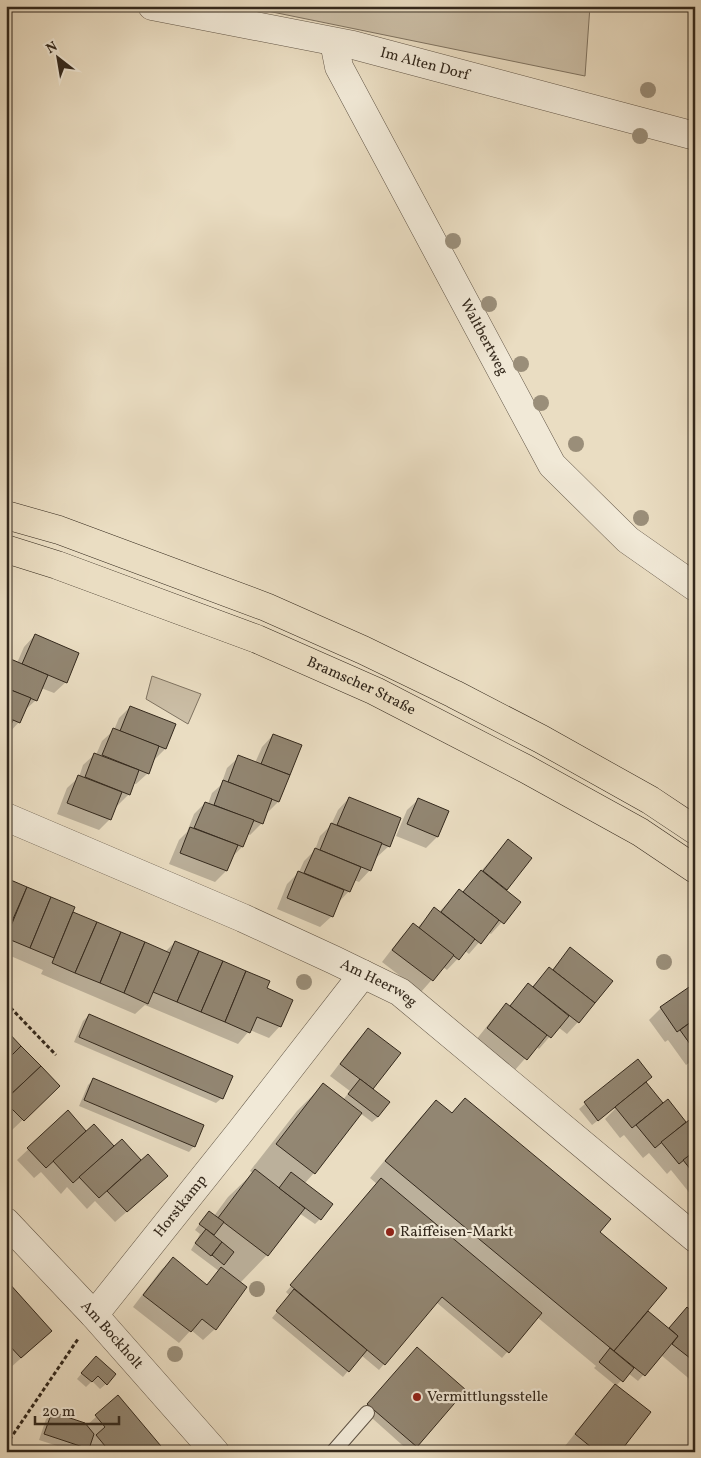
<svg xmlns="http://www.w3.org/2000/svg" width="701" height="1458" viewBox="0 0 701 1458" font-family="Vollkorn,serif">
  <rect width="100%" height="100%" fill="#eaddc2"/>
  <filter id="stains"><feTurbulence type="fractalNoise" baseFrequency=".004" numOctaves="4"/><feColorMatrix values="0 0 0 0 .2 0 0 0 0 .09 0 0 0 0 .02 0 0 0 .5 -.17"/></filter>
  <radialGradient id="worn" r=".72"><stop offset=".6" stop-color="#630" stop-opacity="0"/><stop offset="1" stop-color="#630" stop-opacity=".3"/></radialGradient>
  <g fill="#cbbea6" stroke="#7f7361">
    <path d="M243,6H590L585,76Z"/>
    <path d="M152,676L201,694L188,724L146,699Z"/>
  </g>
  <g fill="#0003">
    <path d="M695,536V549L689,544Z"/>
    <path d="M35,635L66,682L54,693L41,688L36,700L24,711L19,722L8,734L6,733L17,663L24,647Z"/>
    <path d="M130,707L165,749L154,760L148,773L136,784L133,783L129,794L117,806L116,805L110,819L99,830L57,814L67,788L79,777L83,765L95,754L96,755L102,741L114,730L119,718Z"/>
    <path d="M273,735L300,746L278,802L267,813L262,823L250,835L247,833L242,847L232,857L226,871L215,882L169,864L179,840L187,832L194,814L205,803L208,804L212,793L221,785L227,768L239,757L255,763L262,747Z"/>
    <path d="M349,798L389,846L377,857H376L370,870L359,882L354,880L349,891L338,903L332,916L320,927L277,909L287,884L299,872L304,861L315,850L320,836L331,825L338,810Z"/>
    <path d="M419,799L448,811L437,837L426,848L396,836L407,810Z"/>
    <path d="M508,840L530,858L505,890L520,902L491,934L488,932L469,954L465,951L447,970L443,967L421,992L382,962L402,936L413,925L417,928L435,909L439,912L459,891L462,893Z"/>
    <path d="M6,879L74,908L71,912L165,952L175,942L265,989L280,1026L269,1038L250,1030L238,1044L145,1005L135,1014L41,974L43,970L6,954Z"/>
    <path d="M570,949L611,981L578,1022L567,1034L558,1027L539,1049L536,1046L515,1070L476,1040L495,1016L507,1004L509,1006L528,985L531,988L549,969L551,971Z"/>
    <path d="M695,984V1063L693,1060L686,1065L668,1040L665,1042L649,1020L661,1008Z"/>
    <path d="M89,1015L222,1098L216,1103L74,1042L83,1021Z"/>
    <path d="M368,1030L371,1089L378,1117L372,1122L360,1113L314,1173L304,1184L320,1219L315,1224L299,1213L267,1255L240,1283L215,1329L203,1340L191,1330L179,1343L133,1307L161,1270L173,1259L206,1285L219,1271L191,1250L200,1234L195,1230L204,1218L214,1216L228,1197L253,1173L250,1171L297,1111L323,1085L343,1100L350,1091L330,1076L357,1041Z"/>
    <path d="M6,1032L58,1086L11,1131L6,1126Z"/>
    <path d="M637,1060L645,1082L663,1105L667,1101L686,1124L695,1122V1195L692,1196L671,1170L667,1174L649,1153L643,1158L624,1135L620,1138L605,1119L615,1109L614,1108L592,1125L579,1109Z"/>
    <path d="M93,1080L194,1146L189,1152L79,1106L88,1085Z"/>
    <path d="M465,1099L598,1233L642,1316L668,1329L687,1309L695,1315V1380L693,1382L661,1355L638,1381L628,1373L616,1386L618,1452H572L565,1446L604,1397L615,1385L594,1368L596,1366L537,1317L502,1358L436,1302L379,1370L361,1355L343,1377L272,1318L290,1296L286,1292L377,1184L370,1178L420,1118L436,1101L451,1114Z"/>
    <path d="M68,1112L86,1133L94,1126L113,1147L122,1140L141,1162L155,1187L115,1222L95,1201L87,1209L67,1187L61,1194L41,1172L34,1178L17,1160Z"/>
    <path d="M6,1285L39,1342L9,1369L6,1365Z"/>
    <path d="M412,1354L464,1390L410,1452L363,1410Z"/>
    <path d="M90,1363L106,1384L100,1389L92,1381L86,1387L77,1379Z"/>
    <path d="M118,1397L164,1452H89L87,1449L85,1452H76L39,1440L46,1419L52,1414L86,1426Z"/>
  </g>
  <g fill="#928672" stroke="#33281c">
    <path d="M35,634L79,653L67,683L22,664Z"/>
    <path d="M6,657L48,675L37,701L6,688Z"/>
    <path d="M6,688L31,698L20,723L6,717Z"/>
    <path d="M130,706L176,724L166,749L120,731Z"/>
    <path d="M6,717L13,720L6,736Z"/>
    <path d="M113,728L159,746L149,774L102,755Z"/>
    <path d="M273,734L302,745L290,775L261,764Z"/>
    <path d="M94,753L139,770L130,795L85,777Z"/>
    <path d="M238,755L290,775L279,802L228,782Z"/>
    <path d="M78,775L122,792L111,820L67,803Z"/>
    <path d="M223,780L272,799L263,824L214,805Z"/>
    <path d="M349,797L401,818L390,847L337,825Z"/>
    <path d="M418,798L449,811L438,837L407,824Z"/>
    <path d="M205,802L254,820L243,847L194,828Z"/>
    <path d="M331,823L382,843L371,871L320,850Z"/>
    <path d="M190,827L238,845L227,871L180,853Z"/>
    <path d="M508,839L532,858L507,890L483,871Z"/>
    <path d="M315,848L361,867L350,892L304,873Z"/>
    <path d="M481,870L521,902L504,924L463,892Z"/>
    <path d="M298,871L344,890L333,917L287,898Z"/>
    <path d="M6,878L27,887L6,935Z"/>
    <path d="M27,887L51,897L30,948L6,938Z"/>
    <path d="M459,889L499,920L481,944L441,912Z"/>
    <path d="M51,897L75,907L54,958L30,948Z"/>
    <path d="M434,907L475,939L459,960L419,928Z"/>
    <path d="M73,912L97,922L75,973L52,963Z"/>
    <path d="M97,922L121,932L100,983L75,973Z"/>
    <path d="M413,923L454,955L433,981L392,950Z"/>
    <path d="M121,932L145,942L124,993L100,983Z"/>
    <path d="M175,941L199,951L177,1002L153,992Z"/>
    <path d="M145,942L170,953L148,1004L124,993Z"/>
    <path d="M570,947L613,981L595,1003L553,970Z"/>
    <path d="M199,951L223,961L201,1012L177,1002Z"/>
    <path d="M223,961L246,971L225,1022L201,1012Z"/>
    <path d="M549,967L595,1003L579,1023L533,987Z"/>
    <path d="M246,971L270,981L267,988L293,1000L281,1027L257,1017L250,1033L225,1022Z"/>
    <path d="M528,983L569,1016L551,1038L510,1006Z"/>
    <path d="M695,983V1019L677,1032L660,1007Z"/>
    <path d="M506,1003L547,1035L527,1060L487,1028Z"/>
    <path d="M89,1014L233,1076L223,1099L79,1037Z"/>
    <path d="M695,1019V1051L680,1030Z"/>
    <path d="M368,1028L401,1053L373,1089L340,1064Z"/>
    <path d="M6,1030L21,1046L6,1061Z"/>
    <path d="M21,1046L41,1066L6,1099V1061Z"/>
    <path d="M638,1059L652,1077L598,1121L584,1102Z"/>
    <path d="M41,1066L60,1086L24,1121L6,1103V1099Z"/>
    <path d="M93,1078L204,1125L195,1147L84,1100Z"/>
    <path d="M360,1079L390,1102L378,1117L348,1094Z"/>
    <path d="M646,1082L663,1103L632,1128L615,1107Z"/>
    <path d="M323,1083L362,1113L315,1174L276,1144Z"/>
    <path d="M465,1098L611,1219L600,1232L667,1288L614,1351L385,1161L436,1100L452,1113Z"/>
    <path d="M668,1099L686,1122L655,1148L636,1125Z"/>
    <path d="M68,1110L86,1131L46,1168L27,1148Z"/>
    <path d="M693,1117L695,1120V1151L679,1164L661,1142Z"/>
    <path d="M94,1124L114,1146L73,1183L53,1161Z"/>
    <path d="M122,1139L141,1160L99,1198L79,1177Z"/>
    <path d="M695,1151V1175L683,1160Z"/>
    <path d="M148,1154L168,1176L127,1212L107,1191Z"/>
    <path d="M255,1169L305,1208L268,1256L218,1218Z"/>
    <path d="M291,1172L333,1204L321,1220L279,1188Z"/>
    <path d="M381,1178L542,1313L509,1353L442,1297L385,1365L290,1285Z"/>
    <path d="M209,1211L224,1222L214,1235L199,1224Z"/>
    <path d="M206,1229L222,1242L211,1256L195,1243Z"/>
    <path d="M222,1242L234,1252L224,1265L212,1255Z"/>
    <path d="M173,1257L207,1285L221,1267L247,1287L216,1330L202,1319L191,1332L143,1295Z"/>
    <path d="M8,1282L52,1331L21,1358L6,1342V1283Z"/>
    <path d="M294,1289L367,1350L349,1372L276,1311Z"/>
    <path d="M687,1307L695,1314V1362L672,1344L678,1336L669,1328Z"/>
    <path d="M648,1311L678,1336L645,1376L614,1351Z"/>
    <path d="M417,1347L466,1390L417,1447L367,1404Z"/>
    <path d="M610,1348L634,1368L623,1382L599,1362Z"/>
    <path d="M96,1356L116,1374L107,1385L98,1376L92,1382L81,1373Z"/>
    <path d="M615,1384L651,1412L620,1452H597L575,1434Z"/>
    <path d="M118,1395L166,1452H110L96,1435L105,1427L95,1415Z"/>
    <path d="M52,1412L85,1423L94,1434L89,1449L44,1434Z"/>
  </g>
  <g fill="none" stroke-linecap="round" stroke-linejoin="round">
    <defs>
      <path id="service" d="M333,1452L367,1413"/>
      <g id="minor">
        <path id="s1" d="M152,6L353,45L695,136"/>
        <path id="s2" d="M334,42L339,67L552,465L628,540L695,587"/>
        <path id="s3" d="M6,817L243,918L334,960L400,992L695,1238"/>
        <path id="s4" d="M6,1222L94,1315L215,1452"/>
        <path id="s5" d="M94,1315L240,1132L363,974"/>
      </g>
      <g id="trunk">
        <path d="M6,515L59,530L266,607L363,650L454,694L541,739L650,800L695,830"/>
        <path id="s6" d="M6,549L57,565L257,639L375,691L526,769L640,832L695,869"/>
      </g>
    </defs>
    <use href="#service" stroke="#615546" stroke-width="16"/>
    <use href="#minor" stroke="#615546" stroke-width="29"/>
    <use href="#trunk" stroke="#33281c" stroke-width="29"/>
    <g stroke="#33281c" stroke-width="3" stroke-dasharray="4 2.5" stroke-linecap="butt">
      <path d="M6,1003L56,1055"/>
      <path d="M6,1445L78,1339"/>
    </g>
    <use href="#service" stroke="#f1e9d7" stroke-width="14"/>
    <use href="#minor" stroke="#f1e9d7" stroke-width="28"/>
    <use href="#trunk" stroke="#eaddc2" stroke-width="28"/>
  </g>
  <g fill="#9a8e79">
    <circle cx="648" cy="90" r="8"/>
    <circle cx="640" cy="136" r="8"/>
    <circle cx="453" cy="241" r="8"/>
    <circle cx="489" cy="304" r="8"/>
    <circle cx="521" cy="364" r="8"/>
    <circle cx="541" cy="403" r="8"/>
    <circle cx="576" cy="444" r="8"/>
    <circle cx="641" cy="518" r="8"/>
    <circle cx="664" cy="962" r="8"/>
    <circle cx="304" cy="982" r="8"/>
    <circle cx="257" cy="1289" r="8"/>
    <circle cx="175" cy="1354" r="8"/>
  </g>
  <g fill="#8f2418" stroke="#f1e9d7" stroke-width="2">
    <circle cx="390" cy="1232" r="5"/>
    <circle cx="417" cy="1397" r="5"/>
  </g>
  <g text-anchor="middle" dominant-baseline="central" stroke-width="4.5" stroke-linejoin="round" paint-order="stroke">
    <g font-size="15" fill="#33281c" stroke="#f1e9d7">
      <text stroke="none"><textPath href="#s1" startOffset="279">Im Alten Dorf</textPath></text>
      <text stroke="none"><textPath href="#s2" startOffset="332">Waltbertweg</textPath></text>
      <text stroke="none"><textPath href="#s6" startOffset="381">Bramscher Straße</textPath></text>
      <text stroke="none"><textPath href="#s3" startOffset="408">Am Heerweg</textPath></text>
      <text stroke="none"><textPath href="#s5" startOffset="139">Horstkamp</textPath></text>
      <text stroke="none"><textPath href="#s4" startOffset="155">Am Bockholt</textPath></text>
    </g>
    <g font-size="15" fill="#33281c" stroke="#f1e9d7" text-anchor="start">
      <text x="400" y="1232">Raiffeisen-Markt</text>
      <text x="427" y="1397">Vermittlungsstelle</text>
    </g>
  </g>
  <rect width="701" height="1458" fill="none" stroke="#eaddc2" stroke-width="25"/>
  <rect x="8" y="8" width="686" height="1443" fill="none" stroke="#33281c" stroke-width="2.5"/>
  <rect x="12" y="12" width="676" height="1433" fill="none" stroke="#33281c"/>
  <g transform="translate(58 58) rotate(329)" stroke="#f1e9d7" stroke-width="4" paint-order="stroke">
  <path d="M0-4L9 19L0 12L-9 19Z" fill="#33281c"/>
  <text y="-8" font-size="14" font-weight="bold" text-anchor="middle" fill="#33281c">N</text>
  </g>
  <path d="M35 1416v8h84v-8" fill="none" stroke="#33281c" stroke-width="2.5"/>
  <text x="42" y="1416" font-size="15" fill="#33281c" stroke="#f1e9d7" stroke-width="4" paint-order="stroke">20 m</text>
  <rect width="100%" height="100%" filter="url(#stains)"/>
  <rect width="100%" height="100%" fill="url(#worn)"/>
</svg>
